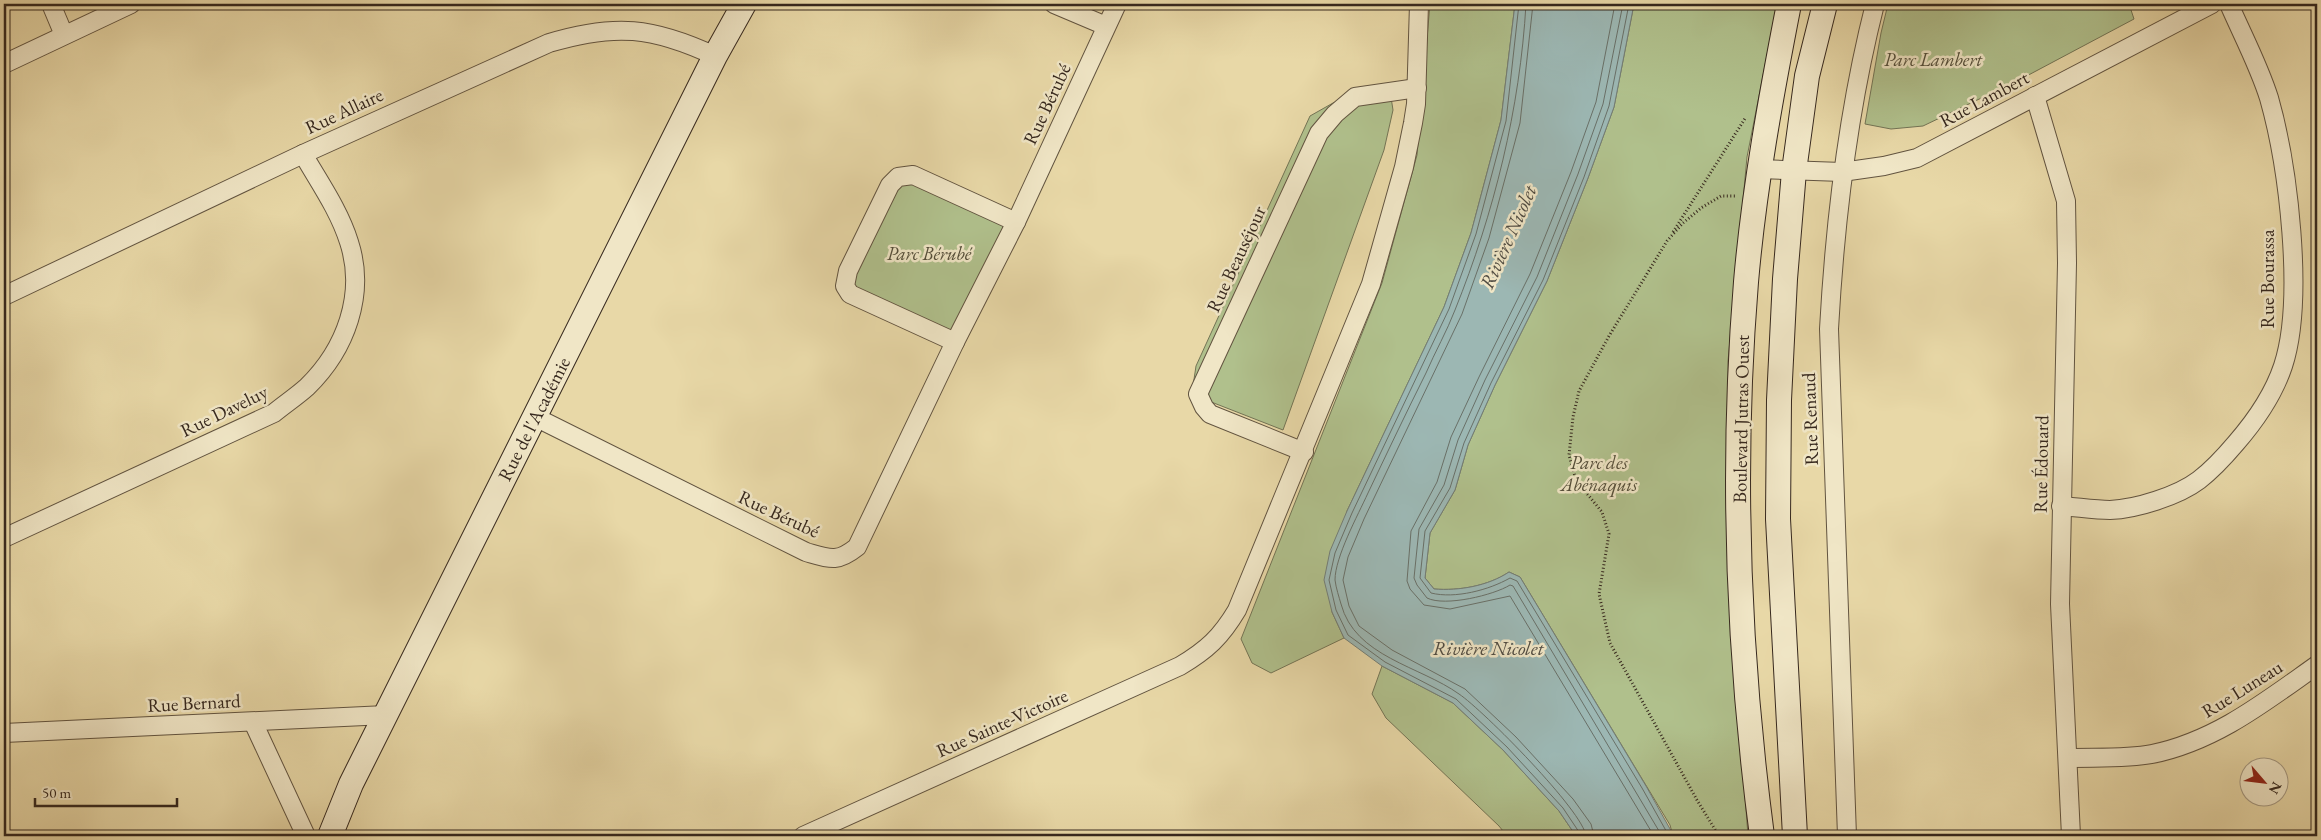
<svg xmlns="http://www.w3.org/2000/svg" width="2321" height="840" viewBox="0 0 2321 840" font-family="'EB Garamond',serif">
  <rect width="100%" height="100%" fill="#e8d8a7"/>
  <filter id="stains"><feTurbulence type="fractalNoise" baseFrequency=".004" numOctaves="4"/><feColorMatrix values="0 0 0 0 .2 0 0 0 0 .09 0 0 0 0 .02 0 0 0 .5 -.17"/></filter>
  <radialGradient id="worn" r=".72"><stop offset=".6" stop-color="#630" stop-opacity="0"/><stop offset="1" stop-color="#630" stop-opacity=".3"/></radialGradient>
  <g fill="#b0c08c" stroke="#737455">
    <path d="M1430,4H1515L1501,120L1471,233L1444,307L1347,511L1332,612L1344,638L1271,673L1252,663L1241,639L1382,283L1417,155Z"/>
    <path d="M1634,4H1777L1747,157L1728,361L1732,619L1748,836H1673L1670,825L1520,577L1509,572C1488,586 1459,591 1434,589L1425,578L1430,533L1455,490L1468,445L1495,385L1547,281L1588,178L1614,107Z"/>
    <path d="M1888,4H2129L2134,19L2021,79L1923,126L1891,129L1865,124L1881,33Z"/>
    <path d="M1381,88L1390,91L1393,110L1384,150L1283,430L1201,398L1193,386L1196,366L1310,116L1333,103Z"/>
    <path d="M898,177L1016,222L955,342L850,294L848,271Z"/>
    <path d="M1382,666L1453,703L1503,750L1559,811L1576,836H1507L1499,826L1386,718L1372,694Z"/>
  </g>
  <path fill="#9cb7b3" stroke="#737e77" d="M1515,4H1634L1614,107L1588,178L1547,281L1495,385L1468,445L1455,490L1430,533L1425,578L1434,589C1459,591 1488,586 1509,572L1520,577L1646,786L1674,836H1576L1559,811L1503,750L1453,703L1382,666L1344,638L1332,612L1324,580L1330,551L1347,511L1444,307L1471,233L1501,120Z"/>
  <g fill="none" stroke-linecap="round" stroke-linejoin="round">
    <g stroke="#697068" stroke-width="1">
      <path d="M1519,4L1506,121L1476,234L1449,309L1352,513L1335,553L1329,580L1336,610L1348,635L1385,662L1456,699L1507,747L1563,808L1579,832L1580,836"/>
      <path d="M1526,4C1520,109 1494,213 1455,310C1447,331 1435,352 1426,373C1406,413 1387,453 1368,493C1358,515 1335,557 1335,580C1336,588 1339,597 1341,604C1355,657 1420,666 1459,694C1483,710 1584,812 1586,836"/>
      <path d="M1533,4L1520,123L1489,238L1462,314L1364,519L1348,557L1343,580L1349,606L1359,626L1392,650L1465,689L1516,737L1573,799L1591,824L1594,836"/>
      <path d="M1615,4L1596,102L1571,172L1530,274L1479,377L1451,437L1437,482L1411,531L1407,581L1410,589L1424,605L1450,609L1510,596L1654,836"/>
      <path d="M1623,4L1603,104L1578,174L1537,277L1485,380L1458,440L1444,485L1419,529L1414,578L1417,585L1427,598C1445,607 1494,595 1510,585L1513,586L1662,836"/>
      <path d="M1629,4L1609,106L1584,177L1543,280L1491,383L1464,443L1450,488L1425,531L1420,578L1431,593C1455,599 1489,590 1510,578L1517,581L1642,788L1669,836"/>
    </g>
    <defs>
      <g id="street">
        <path d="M51,4L64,35"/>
        <path d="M1054,4L1106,26"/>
        <path d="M4,64L131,4"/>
        <path d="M2035,96L2066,201L2067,263L2060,604L2071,836"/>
        <path d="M1759,169L1842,172L1884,166L1917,158L2212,4"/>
        <path d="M4,296L303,154L549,43C615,23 653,27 715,56"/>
        <path d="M955,342L850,294L845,286L848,271L890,185L898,177L913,175L1016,222"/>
        <path d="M535,417L806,552C830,559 837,563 857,547L955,342L1016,222L1117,4"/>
        <path d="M1304,452L1210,414L1204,407L1198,394L1319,133L1335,114L1355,97L1417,88"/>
        <path d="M2061,506C2077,507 2094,510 2110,510C2136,509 2178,496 2199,480C2212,470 2225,456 2236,443C2256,420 2273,396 2283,366C2305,299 2288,165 2269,98C2259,66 2242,34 2229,4"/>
        <path d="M4,538L274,413C285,404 297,396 307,387C346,349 366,294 349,242C339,210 319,182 303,154"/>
        <path d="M253,722L306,836"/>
        <path d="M4,733L386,715"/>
        <path d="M2068,758C2094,757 2127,759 2152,754C2216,741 2266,701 2317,665"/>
        <path d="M803,836L1180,666C1207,650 1221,637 1237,610L1371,284L1404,167L1413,123L1416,104L1419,4"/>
        <path d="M1847,836L1829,329C1835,220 1848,110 1875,4"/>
      </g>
      <g id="secondary">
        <path d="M330,836L351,784L715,56L744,4"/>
        <path d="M1762,836C1738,654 1731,466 1746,282C1754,189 1771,96 1789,4"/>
        <path d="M1795,836L1778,519L1779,400L1785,279L1794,171L1807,76L1825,4"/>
      </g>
    </defs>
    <use href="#street" stroke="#625440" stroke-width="20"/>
    <use href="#secondary" stroke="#36281e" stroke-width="26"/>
    <g stroke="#36281e" stroke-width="3" stroke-dasharray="1 2.5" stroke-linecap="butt">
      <path d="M1673,232L1746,117"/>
      <path d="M1719,836L1697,800L1610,643L1599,594L1609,534L1602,512L1576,480L1569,455L1573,417L1579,391L1609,336L1667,241L1683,223L1701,208L1721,196H1735"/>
    </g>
    <use href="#street" stroke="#f0e6c6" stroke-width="18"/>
    <use href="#secondary" stroke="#f0e6c6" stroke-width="24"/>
  </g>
  <g text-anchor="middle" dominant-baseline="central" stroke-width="5" stroke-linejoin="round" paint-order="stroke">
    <g font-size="19" font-style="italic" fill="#544e3a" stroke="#f0e6c6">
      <text x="1933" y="59">Parc Lambert</text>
      <text x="929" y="253">Parc Bérubé</text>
      <text x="1599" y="462">Parc des<tspan x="1599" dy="22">Abénaquis</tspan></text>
    </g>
    <g font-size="19" fill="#36281e" stroke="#f0e6c6">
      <text transform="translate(1984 99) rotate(-28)">Rue Lambert</text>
      <text transform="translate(1047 104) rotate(-65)">Rue Bérubé</text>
      <text transform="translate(344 111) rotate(-25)">Rue Allaire</text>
      <text transform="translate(1236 259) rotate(-65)">Rue Beauséjour</text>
      <text transform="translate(2267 279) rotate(-90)">Rue Bourassa</text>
      <text transform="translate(224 411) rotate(-26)">Rue Daveluy</text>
      <text transform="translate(534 419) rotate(-63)">Rue de l'Académie</text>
      <text transform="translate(1741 419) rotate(-89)">Boulevard Jutras Ouest</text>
      <text transform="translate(1810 419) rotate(-92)">Rue Renaud</text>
      <text transform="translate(2041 464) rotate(-89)">Rue Édouard</text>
      <text transform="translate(779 514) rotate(25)">Rue Bérubé</text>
      <text transform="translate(2242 689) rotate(-32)">Rue Luneau</text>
      <text transform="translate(194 703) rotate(-3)">Rue Bernard</text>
      <text transform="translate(1002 723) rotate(-24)">Rue Sainte-Victoire</text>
    </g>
    <g font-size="20" font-style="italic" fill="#504c43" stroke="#f0e6c6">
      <text transform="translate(1508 237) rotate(-66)">Rivière Nicolet</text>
      <text x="1488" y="648">Rivière Nicolet</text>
    </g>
  </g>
  <rect width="2321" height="840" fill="none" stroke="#e8d8a7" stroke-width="20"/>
  <rect x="5" y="5" width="2311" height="830" fill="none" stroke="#36281e" stroke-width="2.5"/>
  <rect x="10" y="10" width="2301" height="820" fill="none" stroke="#36281e"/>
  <g transform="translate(2264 782) rotate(118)"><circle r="24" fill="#f0e6c6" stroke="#a69a83"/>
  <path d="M0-4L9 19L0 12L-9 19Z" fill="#8f2418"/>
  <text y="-8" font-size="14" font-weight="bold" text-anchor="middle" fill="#36281e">N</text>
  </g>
  <path d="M35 798v8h142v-8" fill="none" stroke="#36281e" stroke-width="2.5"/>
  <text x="42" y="798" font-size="15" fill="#36281e" stroke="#f0e6c6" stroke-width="4" paint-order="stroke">50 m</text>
  <rect width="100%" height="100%" filter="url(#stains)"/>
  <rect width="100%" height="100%" fill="url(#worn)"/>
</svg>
